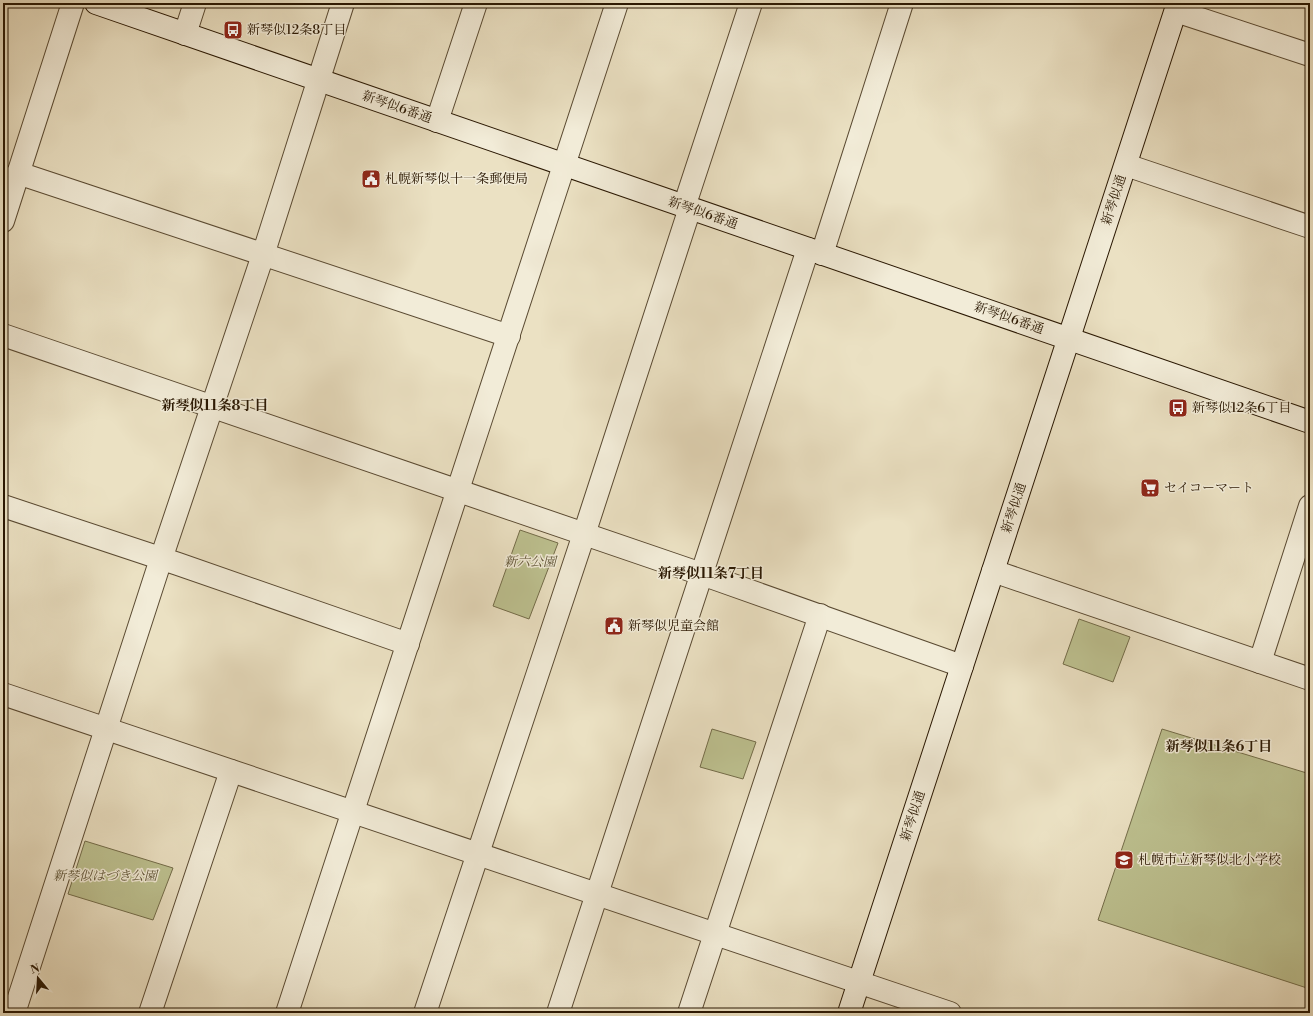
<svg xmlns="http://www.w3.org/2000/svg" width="1313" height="1016" viewBox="0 0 1313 1016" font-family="'Libre Bodoni','Noto Serif JP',serif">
  <rect width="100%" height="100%" fill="#ebe1c3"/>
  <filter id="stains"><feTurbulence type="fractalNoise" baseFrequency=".005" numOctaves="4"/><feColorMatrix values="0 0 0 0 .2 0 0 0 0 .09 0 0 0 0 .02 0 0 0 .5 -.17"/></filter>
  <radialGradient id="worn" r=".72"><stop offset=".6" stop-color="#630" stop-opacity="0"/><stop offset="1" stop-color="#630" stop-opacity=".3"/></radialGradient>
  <g fill="#bdc190" stroke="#736c49">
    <path d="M520,530L558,543L529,619L493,606Z"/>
    <path d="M1079,619L1130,637L1113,682L1063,664Z"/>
    <path d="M712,729L756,742L743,779L700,767Z"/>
    <path d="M1162,729L1310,774V989L1098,920Z"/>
    <path d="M85,841L173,868L153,920L68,894Z"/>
  </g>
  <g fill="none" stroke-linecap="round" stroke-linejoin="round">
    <defs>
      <g id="street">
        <path d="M1176,11L1310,55"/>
        <path d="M185,34L195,3"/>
        <path d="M437,121L476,3"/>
        <path d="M1126,165L1310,227"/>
        <path d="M18,173L509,336"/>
        <path d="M684,207L751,3"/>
        <path d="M3,221L73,3"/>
        <path d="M822,254L902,3"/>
        <path d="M3,335L713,578L962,666"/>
        <path d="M3,506L178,564L408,644"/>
        <path d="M993,571L1310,679"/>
        <path d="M1260,662L1310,506"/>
        <path d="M3,694L950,1013"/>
        <path d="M14,1013L161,559L263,255L343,3"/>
        <path d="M150,1013L231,771"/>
        <path d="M287,1013L617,3"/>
        <path d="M425,1013L588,522L690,208"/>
        <path d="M558,1013L808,249"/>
        <path d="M689,1013L820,615"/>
      </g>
      <g id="secondary">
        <path d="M96,3L1310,422"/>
        <path d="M849,1013L1178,3"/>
      </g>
    </defs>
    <use href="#street" stroke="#5a4a32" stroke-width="24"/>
    <use href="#secondary" stroke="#291702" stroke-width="24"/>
    <use href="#street" stroke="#f2ecd8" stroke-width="22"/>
    <use href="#secondary" stroke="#f2ecd8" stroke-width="22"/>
  </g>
  <defs>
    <symbol id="bus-square" viewBox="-11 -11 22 22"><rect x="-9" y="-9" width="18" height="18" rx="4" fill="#8f2418" stroke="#f2ecd8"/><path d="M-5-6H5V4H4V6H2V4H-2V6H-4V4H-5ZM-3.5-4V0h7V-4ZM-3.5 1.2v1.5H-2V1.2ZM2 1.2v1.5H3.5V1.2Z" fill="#fff"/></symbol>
    <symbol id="civic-square" viewBox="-11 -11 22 22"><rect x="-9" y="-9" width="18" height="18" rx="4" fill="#8f2418" stroke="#f2ecd8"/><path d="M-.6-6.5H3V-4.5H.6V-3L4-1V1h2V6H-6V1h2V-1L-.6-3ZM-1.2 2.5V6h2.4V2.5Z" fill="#fff"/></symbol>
    <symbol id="supermarket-square" viewBox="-11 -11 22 22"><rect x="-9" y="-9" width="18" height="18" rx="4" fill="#8f2418" stroke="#f2ecd8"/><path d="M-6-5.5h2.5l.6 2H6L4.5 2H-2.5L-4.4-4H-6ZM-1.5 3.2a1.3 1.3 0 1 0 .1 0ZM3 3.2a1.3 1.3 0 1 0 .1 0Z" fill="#fff"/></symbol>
    <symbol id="school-square" viewBox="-11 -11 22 22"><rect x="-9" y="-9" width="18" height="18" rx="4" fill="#8f2418" stroke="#f2ecd8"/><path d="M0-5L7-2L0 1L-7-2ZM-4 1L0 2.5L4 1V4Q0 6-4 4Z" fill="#fff"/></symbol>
  </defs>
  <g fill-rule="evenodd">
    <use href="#bus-square" x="222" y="19" width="22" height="22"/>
    <use href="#civic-square" x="360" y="168" width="22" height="22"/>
    <use href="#bus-square" x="1167" y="397" width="22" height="22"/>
    <use href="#supermarket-square" x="1139" y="477" width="22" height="22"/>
    <use href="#civic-square" x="603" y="615" width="22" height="22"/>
    <use href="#school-square" x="1113" y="849" width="22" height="22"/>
  </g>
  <g text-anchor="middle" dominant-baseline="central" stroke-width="3" stroke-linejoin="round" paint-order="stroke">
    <g font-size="13" fill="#291702" stroke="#f2ecd8" text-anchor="start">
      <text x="247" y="30">新琴似12条8丁目</text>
      <text x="385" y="179">札幌新琴似十一条郵便局</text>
      <text x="1192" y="408">新琴似12条6丁目</text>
      <text x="1164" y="488">セイコーマート</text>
      <text x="628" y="626">新琴似児童会館</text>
      <text x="1138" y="860">札幌市立新琴似北小学校</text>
    </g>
    <g font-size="13" fill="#291702" stroke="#f2ecd8">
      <text transform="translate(397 107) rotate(19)">新琴似6番通</text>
      <text transform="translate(1114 200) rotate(-72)">新琴似通</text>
      <text transform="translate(703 213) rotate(19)">新琴似6番通</text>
      <text transform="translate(1009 318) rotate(19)">新琴似6番通</text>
      <text transform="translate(1014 508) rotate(-72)">新琴似通</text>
      <text transform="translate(913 816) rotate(-72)">新琴似通</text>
    </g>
    <g font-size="13" font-style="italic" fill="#5d5234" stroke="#f2ecd8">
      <text x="530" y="562">新六公園</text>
      <text x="105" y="876">新琴似はづき公園</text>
    </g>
    <g font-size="14" font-weight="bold" fill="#291702" stroke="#f2ecd8">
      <text x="215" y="406">新琴似11条8丁目</text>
      <text x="711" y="574">新琴似11条7丁目</text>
      <text x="1219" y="747">新琴似11条6丁目</text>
    </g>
  </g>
  <rect width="1313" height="1016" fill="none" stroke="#ebe1c3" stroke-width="16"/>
  <rect x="4" y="4" width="1305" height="1008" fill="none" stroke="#291702" stroke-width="2"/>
  <rect x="8" y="8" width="1297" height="1000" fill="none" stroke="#291702"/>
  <g transform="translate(38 978) rotate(342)" stroke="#f2ecd8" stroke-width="3" paint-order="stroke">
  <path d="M0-3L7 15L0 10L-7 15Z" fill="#291702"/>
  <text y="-6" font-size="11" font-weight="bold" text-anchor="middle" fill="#291702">N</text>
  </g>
  <rect width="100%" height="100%" filter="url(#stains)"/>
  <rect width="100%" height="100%" fill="url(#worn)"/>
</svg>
